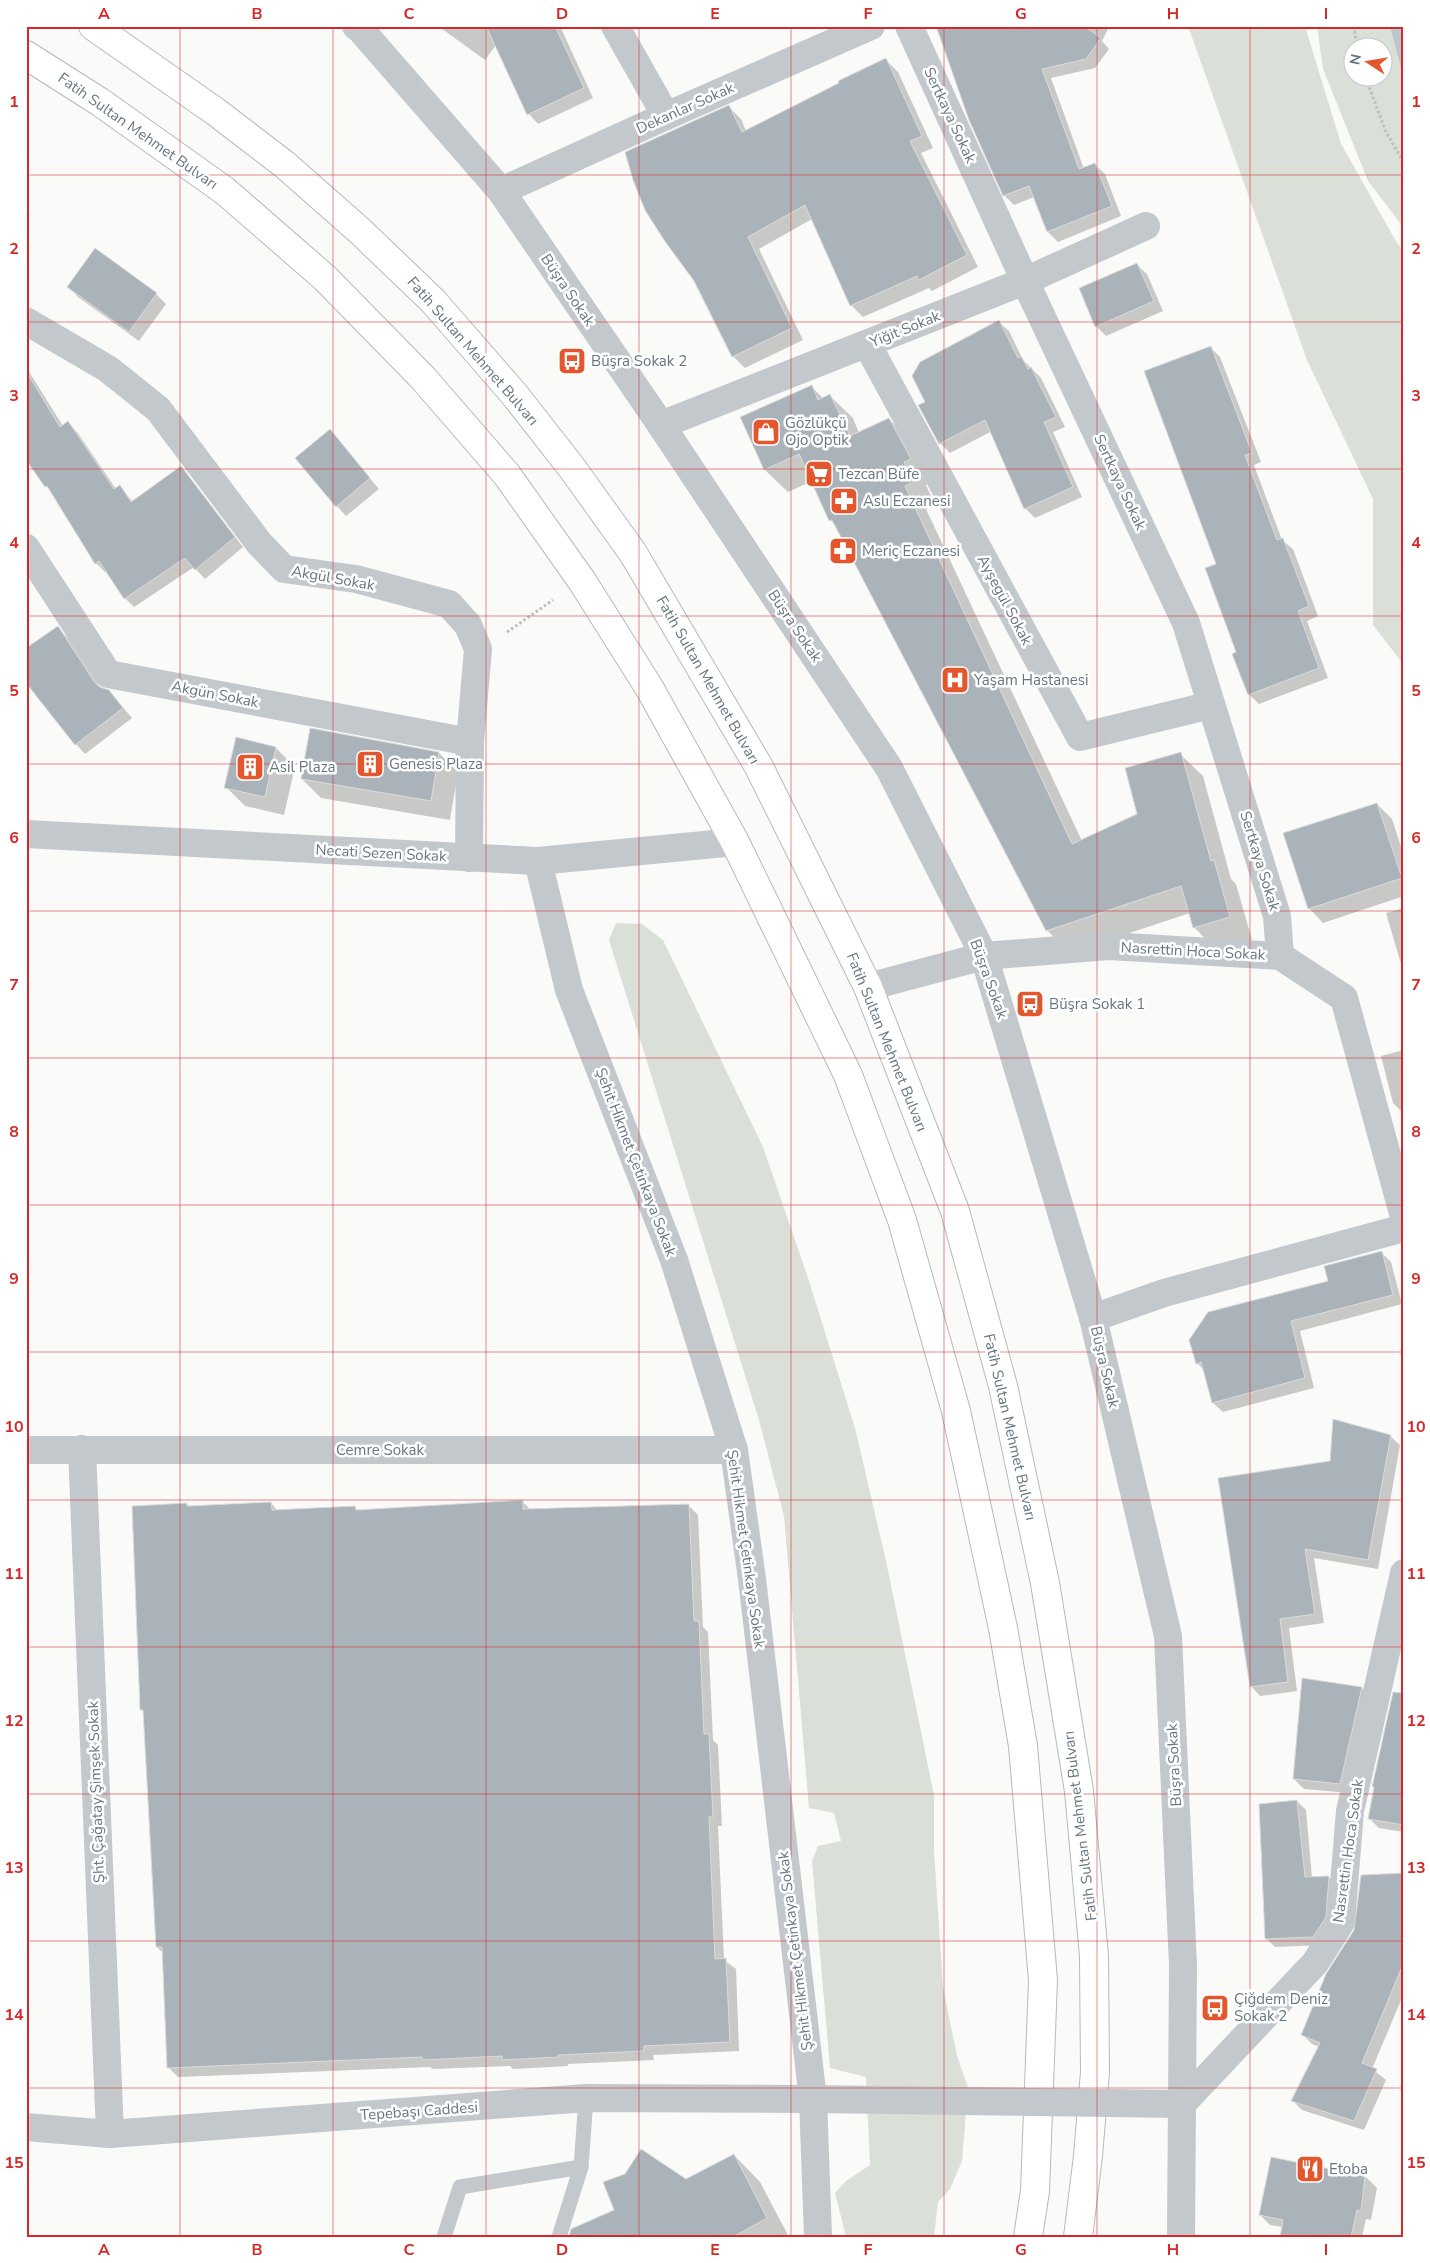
<svg xmlns="http://www.w3.org/2000/svg" width="1430" height="2263" viewBox="0 0 1430 2263" font-family="'Nunito Sans',sans-serif">
  <rect width="100%" height="100%" fill="#fafaf8"/>
  <g fill="#dadfd7" fill-rule="evenodd">
    <path d="M1188,26H1305L1341,144L1397,243L1404,251V665L1373,625V499L1307,360Z"/>
    <path d="M1317,26H1404V228L1368,181L1323,69ZM1352,48H1382V78H1352Z"/>
    <path d="M616,923L642,924L663,940L763,1147L808,1278L855,1428L886,1561L934,1795V1851L943,1987L957,2056L968,2087L962,2161L950,2189L938,2202L934,2237H846L835,2193L846,2181L870,2165L866,2077L830,2068L812,1861L818,1846L841,1841L834,1813L809,1808L784,1516L759,1420L609,940Z"/>
  </g>
  <path fill="#bbc7cb" d="M1390,26H1404V79Z"/>
  <g fill="#0003">
    <path d="M438,26H560L593,98L538,124L529,114L496,45L485,60Z"/>
    <path d="M1026,26H1106L1108,29L1102,41L1109,49L1095,68L1051,78L1084,169L1095,165L1105,174L1121,216L1058,242L1048,232L1034,197L1014,205L1004,195Z"/>
    <path d="M886,60L898,72L933,148L921,153L978,267L932,291L929,288L863,317L851,305L812,219L759,249L803,340L745,368L733,356L729,107L741,119L746,131Z"/>
    <path d="M26,211L30,214L26,221Z"/>
    <path d="M1137,265L1147,274L1163,311L1106,336L1096,326Z"/>
    <path d="M69,287L156,294L166,304L139,341L78,297Z"/>
    <path d="M999,322L1009,331L1023,360L1041,378L1065,427L1053,432L1082,497L1035,518L1025,508L992,431L950,453L940,443L927,402Z"/>
    <path d="M1210,347L1220,357L1261,462L1254,465L1282,540L1293,549L1318,616L1307,621L1328,678L1259,704L1249,694L1218,565Z"/>
    <path d="M26,367L63,426L68,423L77,432L116,489L120,487L133,502L181,467L243,547L205,579L194,567L134,607L125,598L107,571L105,572L96,563L54,494L46,486L26,457Z"/>
    <path d="M811,386L824,399L830,396L853,418L859,433L889,419L912,442L933,481L926,485L935,505L926,509L1082,841L1139,814L1180,754L1203,776L1231,879L1236,884L1252,940L1216,950L1194,927L1190,913L1069,953L1047,930L837,527L830,520L812,481L788,492L765,470L742,418Z"/>
    <path d="M330,431L379,489L346,516L337,506Z"/>
    <path d="M58,628L68,638L101,689L109,691L132,718L85,754L76,744Z"/>
    <path d="M276,748L295,767L284,815L245,806L226,787Z"/>
    <path d="M439,753L458,772L450,820L321,798L302,779Z"/>
    <path d="M1377,804L1392,819L1404,856V896L1323,923L1309,908Z"/>
    <path d="M1404,908V974L1386,913Z"/>
    <path d="M1404,1050V1113H1403L1393,1103L1381,1056Z"/>
    <path d="M1381,1252L1391,1262L1402,1304L1300,1331L1314,1388L1223,1412L1213,1403L1205,1371L1197,1363L1329,1282Z"/>
    <path d="M1390,1436L1400,1445L1378,1569L1314,1558L1324,1623L1289,1628L1297,1691L1260,1696L1251,1686L1331,1462Z"/>
    <path d="M522,1501L531,1510L688,1505L698,1515L703,1627L708,1632L713,1740L718,1745L722,1826H718L724,1960L736,1969L739,2051L653,2055L654,2060L568,2064V2066L513,2069L510,2066L433,2069L430,2067L178,2077L168,2067L163,1953L157,1947L144,1712L141,1709L187,1504L189,1507L271,1503L278,1511L355,1507L359,1511Z"/>
    <path d="M1404,1673V1832L1379,1828L1369,1818L1375,1788L1373,1786L1403,1695Z"/>
    <path d="M1362,1688L1371,1698L1350,1793L1304,1789L1294,1779Z"/>
    <path d="M1297,1801L1306,1810L1312,1878L1329,1877L1337,1886L1322,1945L1275,1947L1266,1938Z"/>
    <path d="M1404,1874V1993L1372,2069L1386,2080L1364,2130L1302,2110L1293,2101L1320,2047L1312,2044L1303,2035Z"/>
    <path d="M734,2155L760,2182L789,2237H605L686,2180Z"/>
    <path d="M1272,2159L1367,2178L1377,2188L1371,2220L1366,2219L1362,2237H1281L1283,2227L1270,2225L1260,2215Z"/>
  </g>
  <g fill="#aab3b9" stroke="#dcdcda">
    <path d="M486,26H555L584,88L527,115Z"/>
    <path d="M936,26H1084L1101,38L1086,59L1042,69L1079,169L1095,163L1112,206L1047,232L1029,186L1003,196L969,120Z"/>
    <path d="M886,58L922,136L910,141L967,255L919,280L917,276L850,306L805,205L748,237L792,328L732,357L694,281L664,240L645,210L633,180L625,152L729,105L742,132L839,83L838,81Z"/>
    <path d="M95,248L157,293L129,332L67,287Z"/>
    <path d="M1137,263L1154,301L1095,327L1079,288Z"/>
    <path d="M999,320L1018,358L1021,356L1028,369L1031,367L1056,417L1044,422L1073,487L1024,509L985,420L939,444L918,405L925,402L912,376L920,362Z"/>
    <path d="M1211,346L1252,453L1245,455L1277,540L1283,538L1309,606L1298,611L1319,668L1248,695L1232,654L1236,652L1205,568L1216,564L1144,371Z"/>
    <path d="M26,371L60,427L68,421L114,489L120,485L131,502L181,466L235,537L195,570L185,558L124,599L99,561L95,564L47,486L45,487L26,460Z"/>
    <path d="M812,385L818,400L830,394L850,436L889,418L911,459L904,462L913,482L905,486L1072,844L1137,814L1125,768L1181,752L1211,861L1214,860L1230,917L1193,928L1181,886L1046,931L832,520L829,521L799,454L764,470L740,417Z"/>
    <path d="M330,429L370,478L336,507L295,458Z"/>
    <path d="M58,626L95,683L100,687L109,690L123,708L75,745L26,683V648Z"/>
    <path d="M310,728L439,752L431,801L301,779Z"/>
    <path d="M236,737L276,747L265,797L224,788Z"/>
    <path d="M1377,803L1402,878L1308,909L1283,833Z"/>
    <path d="M1382,1251L1393,1295L1291,1321L1305,1378L1212,1403L1201,1362L1196,1364L1189,1340L1208,1312L1328,1281L1324,1266Z"/>
    <path d="M1333,1419L1391,1435L1368,1560L1305,1549L1315,1614L1280,1619L1288,1682L1250,1687L1218,1478L1330,1461Z"/>
    <path d="M523,1500V1509L689,1504L694,1621H699L704,1734H709L713,1817H709L715,1959L726,1958L730,2042L644,2046V2051L558,2055L559,2057L502,2060V2056L422,2060V2057L167,2068L162,1947H156L143,1710H140L132,1506L187,1503V1506L271,1502L272,1510L355,1506L356,1510Z"/>
    <path d="M1302,1678L1362,1687L1340,1784L1293,1779Z"/>
    <path d="M1393,1692L1404,1693V1825L1368,1819L1374,1787H1372Z"/>
    <path d="M1297,1800L1305,1877L1329,1876L1326,1917L1313,1937L1265,1939L1259,1804Z"/>
    <path d="M1404,1873V1962L1362,2063L1377,2069L1354,2121L1291,2101L1320,2043L1301,2035L1326,1974L1354,1930L1361,1875Z"/>
    <path d="M641,2149L686,2179L734,2154L767,2218L733,2237H569L571,2229L614,2210L603,2182L625,2174Z"/>
    <path d="M1271,2157L1365,2176L1361,2211L1357,2210L1351,2237H1280L1283,2220L1259,2215Z"/>
  </g>
  <g fill="none" stroke-linecap="round" stroke-linejoin="round">
    <defs>
      <g id="primary">
        <path d="M93,26L216,112L284,164L360,231L433,301L514,394L572,468L633,553L759,767L868,987L955,1211L1003,1386L1045,1583L1079,1791L1094,1956L1095,2072L1088,2156L1078,2237"/>
        <path d="M26,55L100,102L225,191L325,278L423,378L507,475L582,581L650,689L735,842L848,1075L902,1220L956,1411L1003,1628L1023,1746L1043,1980L1035,2191L1028,2237"/>
      </g>
    </defs>
    <use href="#primary" stroke="#b5babe" stroke-width="30"/>
    <g stroke="#bbbfc2" stroke-width="3" stroke-dasharray="2.5 2.5" stroke-linecap="butt">
      <path d="M1354,26L1357,48"/>
      <path d="M1366,78L1385,130L1404,163"/>
      <path d="M507,632L553,600"/>
    </g>
    <g stroke="#c3c8cc" stroke-width="15">
      <path d="M444,2237L460,2187L581,2167"/>
      <path d="M559,2237L581,2167L586,2098"/>
    </g>
    <g stroke="#c3c8cc" stroke-width="28">
      <path d="M356,26L361,30L501,191L661,425L889,768L984,956L1093,1318L1168,1636L1183,1965L1181,2237"/>
      <path d="M615,26L666,116"/>
      <path d="M909,26L1025,281L1186,623L1277,916L1280,956"/>
      <path d="M501,191L666,116L871,26"/>
      <path d="M26,321L108,369L158,409L259,543L284,569L356,579L449,604L468,625L478,649L470,742L469,858"/>
      <path d="M867,344L1080,737L1211,705"/>
      <path d="M661,425L1025,281L1146,226"/>
      <path d="M26,548L108,674L470,742"/>
      <path d="M26,834L538,861L735,842"/>
      <path d="M538,861L569,990L674,1260L734,1450L752,1579L813,2099L818,2237"/>
      <path d="M868,987L984,956L1109,946L1280,956L1344,998L1404,1217"/>
      <path d="M1093,1318L1164,1293L1404,1228"/>
      <path d="M82,1449L110,2134"/>
      <path d="M26,1450H734"/>
      <path d="M1182,2104L1315,1963L1341,1922L1350,1811L1404,1573"/>
    </g>
    <path stroke="#c3c8cc" stroke-width="28" d="M26,2127L110,2134L586,2098L813,2099"/>
    <use href="#primary" stroke="#fff" stroke-width="28"/>
    <path stroke="#c3c8cc" stroke-width="28" d="M813,2099L1182,2104"/>
  </g>
  <path fill="none" stroke="#d62828" stroke-width="1" stroke-opacity="0.55" d="M180,26V2237M333,26V2237M486,26V2237M639,26V2237M791,26V2237M944,26V2237M1097,26V2237M1250,26V2237M26,175H1404M26,322H1404M26,469H1404M26,616H1404M26,764H1404M26,911H1404M26,1058H1404M26,1205H1404M26,1352H1404M26,1500H1404M26,1647H1404M26,1794H1404M26,1941H1404M26,2088H1404"/>
  <defs>
    <symbol id="bus-square" viewBox="-11 -11 22 22"><rect x="-9" y="-9" width="18" height="18" rx="4" fill="#e4572e" stroke="#fff"/><path d="M-5-6H5V4H4V6H2V4H-2V6H-4V4H-5ZM-3.5-4V0h7V-4ZM-3.5 1.2v1.5H-2V1.2ZM2 1.2v1.5H3.5V1.2Z" fill="#fff"/></symbol>
    <symbol id="shop-square" viewBox="-11 -11 22 22"><rect x="-9" y="-9" width="18" height="18" rx="4" fill="#e4572e" stroke="#fff"/><path d="M-5-2.5h2.3a2.7 3.5 0 0 1 5.4 0H5L5.5 6h-11ZM-1.5-2.5h3a1.5 2.3 0 0 0-3 0Z" fill="#fff"/></symbol>
    <symbol id="supermarket-square" viewBox="-11 -11 22 22"><rect x="-9" y="-9" width="18" height="18" rx="4" fill="#e4572e" stroke="#fff"/><path d="M-6-5.5h2.5l.6 2H6L4.5 2H-2.5L-4.4-4H-6ZM-1.5 3.2a1.3 1.3 0 1 0 .1 0ZM3 3.2a1.3 1.3 0 1 0 .1 0Z" fill="#fff"/></symbol>
    <symbol id="pharmacy-square" viewBox="-11 -11 22 22"><rect x="-9" y="-9" width="18" height="18" rx="4" fill="#e4572e" stroke="#fff"/><path d="M-2-6h4v4h4v4h-4v4h-4v-4h-4v-4h4Z" fill="#fff"/></symbol>
    <symbol id="hospital-square" viewBox="-11 -11 22 22"><rect x="-9" y="-9" width="18" height="18" rx="4" fill="#e4572e" stroke="#fff"/><path d="M-5-5h3v3.5h4V-5h3V5h-3V1.5h-4V5h-3Z" fill="#fff"/></symbol>
    <symbol id="building-square" viewBox="-11 -11 22 22"><rect x="-9" y="-9" width="18" height="18" rx="4" fill="#e4572e" stroke="#fff"/><path d="M-4-6H4V6H1V3H-1V6H-4ZM-2.5-4.3h1.7v1.8h-1.7ZM.8-4.3h1.7v1.8H.8ZM-2.5-1h1.7V.8h-1.7ZM.8-1h1.7V.8H.8Z" fill="#fff"/></symbol>
    <symbol id="restaurant-square" viewBox="-11 -11 22 22"><rect x="-9" y="-9" width="18" height="18" rx="4" fill="#e4572e" stroke="#fff"/><path d="M-5-6h1v4h1v-4h1v4h1v-4h1v5L-1.5 .5V6h-2V.5L-5-1ZM5-6V6H3V1.5H1.5Q1.5-4 5-6Z" fill="#fff"/></symbol>
  </defs>
  <g fill-rule="evenodd">
    <use href="#bus-square" x="556" y="345" width="32" height="32"/>
    <use href="#shop-square" x="750" y="416" width="32" height="32"/>
    <use href="#supermarket-square" x="803" y="458" width="32" height="32"/>
    <use href="#pharmacy-square" x="828" y="485" width="32" height="32"/>
    <use href="#pharmacy-square" x="827" y="535" width="32" height="32"/>
    <use href="#hospital-square" x="939" y="664" width="32" height="32"/>
    <use href="#building-square" x="354" y="748" width="32" height="32"/>
    <use href="#building-square" x="234" y="751" width="32" height="32"/>
    <use href="#bus-square" x="1014" y="988" width="32" height="32"/>
    <use href="#bus-square" x="1199" y="1992" width="32" height="32"/>
    <use href="#restaurant-square" x="1294" y="2153" width="32" height="32"/>
  </g>
  <g text-anchor="middle" dominant-baseline="central" stroke-width="5" stroke-linejoin="round" paint-order="stroke">
    <g font-size="15" fill="#657683" stroke="#fff">
      <text transform="translate(685 108) rotate(-24)">Dekanlar Sokak</text>
      <text transform="translate(950 115) rotate(65)">Sertkaya Sokak</text>
      <text transform="translate(138 131) rotate(35)">Fatih Sultan Mehmet Bulvarı</text>
      <text transform="translate(568 290) rotate(56)">Büşra Sokak</text>
      <text transform="translate(905 329) rotate(-22)">Yiğit Sokak</text>
      <text transform="translate(473 351) rotate(49)">Fatih Sultan Mehmet Bulvarı</text>
      <text transform="translate(1120 482) rotate(65)">Sertkaya Sokak</text>
      <text transform="translate(333 578) rotate(10)">Akgül Sokak</text>
      <text transform="translate(1005 600) rotate(62)">Ayşegül Sokak</text>
      <text transform="translate(795 626) rotate(56)">Büşra Sokak</text>
      <text transform="translate(708 680) rotate(60)">Fatih Sultan Mehmet Bulvarı</text>
      <text transform="translate(215 694) rotate(11)">Akgün Sokak</text>
      <text transform="translate(381 853) rotate(3)">Necati Sezen Sokak</text>
      <text transform="translate(1260 861) rotate(73)">Sertkaya Sokak</text>
      <text transform="translate(1193 951) rotate(3)">Nasrettin Hoca Sokak</text>
      <text transform="translate(989 979) rotate(70)">Büşra Sokak</text>
      <text transform="translate(887 1042) rotate(68)">Fatih Sultan Mehmet Bulvarı</text>
      <text transform="translate(636 1162) rotate(69)">Şehit Hikmet Çetinkaya Sokak</text>
      <text transform="translate(1105 1367) rotate(77)">Büşra Sokak</text>
      <text transform="translate(1010 1427) rotate(77)">Fatih Sultan Mehmet Bulvarı</text>
      <text x="380" y="1450">Cemre Sokak</text>
      <text transform="translate(746 1549) rotate(82)">Şehit Hikmet Çetinkaya Sokak</text>
      <text transform="translate(1174 1765) rotate(-93)">Büşra Sokak</text>
      <text transform="translate(96 1792) rotate(-92)">Şht. Çağatay Şimşek Sokak</text>
      <text transform="translate(1080 1826) rotate(-97)">Fatih Sultan Mehmet Bulvarı</text>
      <text transform="translate(1348 1851) rotate(-82)">Nasrettin Hoca Sokak</text>
      <text transform="translate(795 1951) rotate(-97)">Şehit Hikmet Çetinkaya Sokak</text>
      <text transform="translate(419 2111) rotate(-4)">Tepebaşı Caddesi</text>
    </g>
    <g font-size="15" fill="#657683" stroke="#fff" text-anchor="start">
      <text x="591" y="361">Büşra Sokak 2</text>
      <text x="785" y="423">Gözlükçü<tspan x="785" dy="17">Ojo Optik</tspan></text>
      <text x="838" y="474">Tezcan Büfe</text>
      <text x="863" y="501">Aslı Eczanesi</text>
      <text x="862" y="551">Meriç Eczanesi</text>
      <text x="974" y="680">Yaşam Hastanesi</text>
      <text x="389" y="764">Genesis Plaza</text>
      <text x="269" y="767">Asil Plaza</text>
      <text x="1049" y="1004">Büşra Sokak 1</text>
      <text x="1234" y="1999">Çiğdem Deniz<tspan x="1234" dy="17">Sokak 2</tspan></text>
      <text x="1329" y="2169">Etoba</text>
    </g>
  </g>
  <rect width="1430" height="2263" fill="none" stroke="#ffffff" stroke-width="55"/>
  <g transform="translate(1368 62) rotate(282)"><circle r="24" fill="#ffffff" stroke="#c1c8cd"/>
  <path d="M0-4L9 19L0 12L-9 19Z" fill="#e4572e"/>
  <text y="-8" font-size="14" font-weight="bold" text-anchor="middle" fill="#657683">N</text>
  </g>
  <rect x="28" y="28" width="1374" height="2208" fill="none" stroke="#d62828" stroke-width="2"/>
  <g font-size="16" text-anchor="middle" font-weight="bold" fill="#d62828">
    <text x="104" y="19">A</text>
    <text x="257" y="19">B</text>
    <text x="409" y="19">C</text>
    <text x="562" y="19">D</text>
    <text x="715" y="19">E</text>
    <text x="868" y="19">F</text>
    <text x="1021" y="19">G</text>
    <text x="1173" y="19">H</text>
    <text x="1326" y="19">I</text>
    <text x="14" y="107">1</text>
    <text x="1416" y="107">1</text>
    <text x="14" y="254">2</text>
    <text x="1416" y="254">2</text>
    <text x="14" y="401">3</text>
    <text x="1416" y="401">3</text>
    <text x="14" y="548">4</text>
    <text x="1416" y="548">4</text>
    <text x="14" y="696">5</text>
    <text x="1416" y="696">5</text>
    <text x="14" y="843">6</text>
    <text x="1416" y="843">6</text>
    <text x="14" y="990">7</text>
    <text x="1416" y="990">7</text>
    <text x="14" y="1137">8</text>
    <text x="1416" y="1137">8</text>
    <text x="14" y="1284">9</text>
    <text x="1416" y="1284">9</text>
    <text x="14" y="1432">10</text>
    <text x="1416" y="1432">10</text>
    <text x="14" y="1579">11</text>
    <text x="1416" y="1579">11</text>
    <text x="14" y="1726">12</text>
    <text x="1416" y="1726">12</text>
    <text x="14" y="1873">13</text>
    <text x="1416" y="1873">13</text>
    <text x="14" y="2020">14</text>
    <text x="1416" y="2020">14</text>
    <text x="14" y="2168">15</text>
    <text x="1416" y="2168">15</text>
    <text x="104" y="2255">A</text>
    <text x="257" y="2255">B</text>
    <text x="409" y="2255">C</text>
    <text x="562" y="2255">D</text>
    <text x="715" y="2255">E</text>
    <text x="868" y="2255">F</text>
    <text x="1021" y="2255">G</text>
    <text x="1173" y="2255">H</text>
    <text x="1326" y="2255">I</text>
  </g>
</svg>
